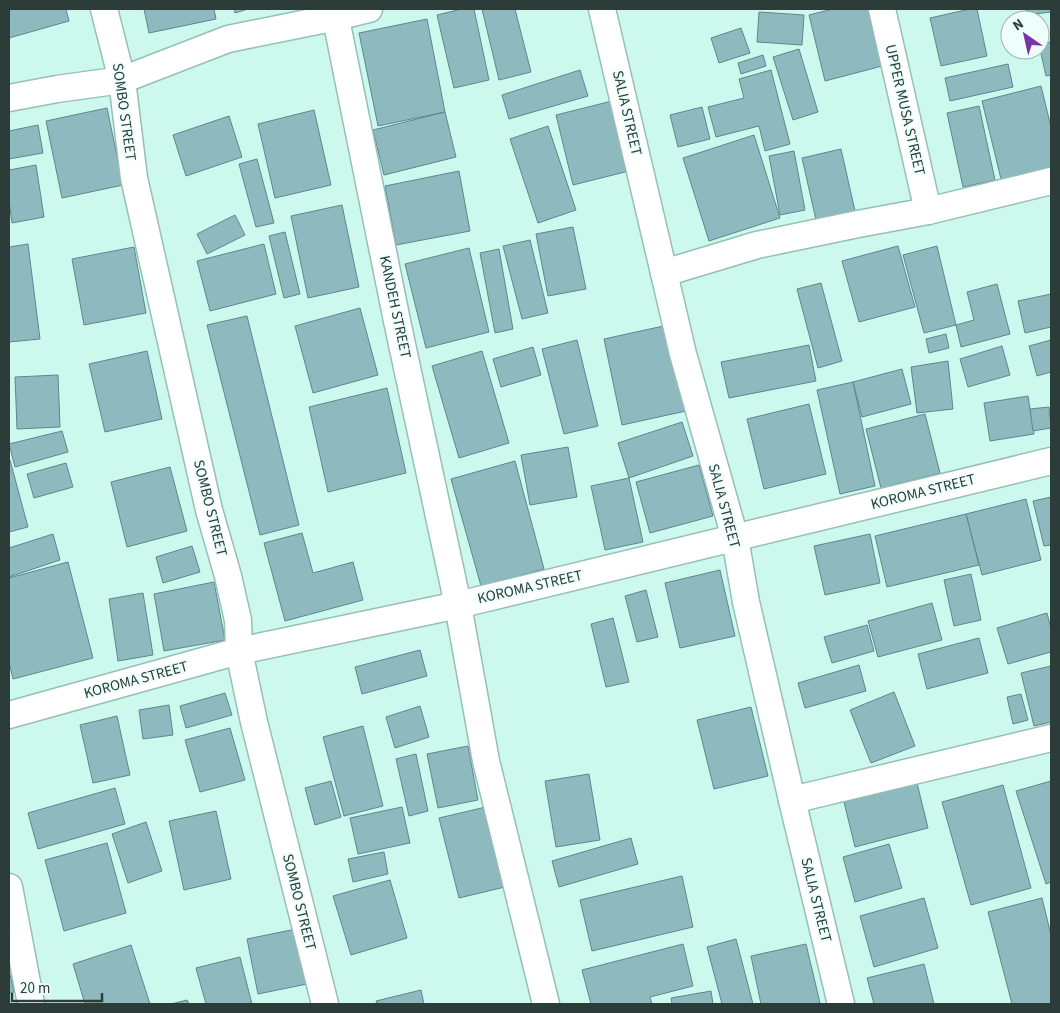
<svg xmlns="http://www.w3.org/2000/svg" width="1060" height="1013" viewBox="0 0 1060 1013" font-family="'Source Sans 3',sans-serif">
  <rect width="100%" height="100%" fill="#cdf8ee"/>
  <g fill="#8eb9be" stroke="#5d878c">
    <path d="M9,9H66L69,21L9,38Z"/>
    <path d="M144,9H214L216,19L149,33Z"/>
    <path d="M234,9H248L235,13Z"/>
    <path d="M462,9H474L489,80L454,88L437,15Z"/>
    <path d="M482,9H515L531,72L499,80Z"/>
    <path d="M833,9H871L886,65L825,81L809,15Z"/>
    <path d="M970,9H977L987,56L941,66L930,18Z"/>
    <path d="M1026,9H1051V12L1027,15Z"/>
    <path d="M759,12L804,15L802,45L757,42Z"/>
    <path d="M427,19L445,112L378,126L359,33Z"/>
    <path d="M741,28L750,53L719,63L711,38Z"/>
    <path d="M1051,42V75L1046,76L1040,49V45Z"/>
    <path d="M799,49L818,112L793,120L773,57Z"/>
    <path d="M763,55L766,66L741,74L738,63Z"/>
    <path d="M1008,64L1013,87L950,101L945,78Z"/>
    <path d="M580,70L588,96L509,119L502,95Z"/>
    <path d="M771,70L790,144L765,151L759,126L716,137L708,107L744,98L739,79Z"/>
    <path d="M1041,86L1051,127V167L1001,179L982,101Z"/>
    <path d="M612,101L629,171L573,185L556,115Z"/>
    <path d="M979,106L995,180L963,187L947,113Z"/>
    <path d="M702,107L710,139L678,147L670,115Z"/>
    <path d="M107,108L123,185L62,198L46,121Z"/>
    <path d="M314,110L331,185L275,198L258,124Z"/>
    <path d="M445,112L456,157L384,175L373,130Z"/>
    <path d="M229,116L242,157L186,176L173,135Z"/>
    <path d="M38,125L43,153L9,159V131Z"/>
    <path d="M548,126L576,210L538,223L510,139Z"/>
    <path d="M754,135L780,218L709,241L683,158Z"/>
    <path d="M841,149L855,211L816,220L802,158Z"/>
    <path d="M794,151L805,210L780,215L769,156Z"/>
    <path d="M257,159L274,223L256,227L239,164Z"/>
    <path d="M36,165L44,217L12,223L9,201V170Z"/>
    <path d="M459,171L470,231L396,245L385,186Z"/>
    <path d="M342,205L359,287L308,298L291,216Z"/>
    <path d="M235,215L245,235L207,254L197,234Z"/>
    <path d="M573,227L586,289L548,296L536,234Z"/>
    <path d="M285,232L300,294L284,298L269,236Z"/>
    <path d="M530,240L548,313L522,319L503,246Z"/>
    <path d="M28,244L40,339L9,342V247Z"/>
    <path d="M264,244L276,294L210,311L197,261Z"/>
    <path d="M898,246L915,307L859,322L842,261Z"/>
    <path d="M937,246L956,325L924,333L903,255Z"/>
    <path d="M134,247L146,313L84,325L72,259Z"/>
    <path d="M469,248L489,332L426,348L405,264Z"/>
    <path d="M499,249L513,329L495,333L480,253Z"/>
    <path d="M821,283L842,361L818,368L797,289Z"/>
    <path d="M997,284L1010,334L961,347L956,325L974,320L967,292Z"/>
    <path d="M1051,294V327L1025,333L1018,301Z"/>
    <path d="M360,308L378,375L313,393L295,326Z"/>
    <path d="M247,316L299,525L260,535L207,325Z"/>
    <path d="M668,325L686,411L622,425L604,339Z"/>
    <path d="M946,334L949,348L929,353L926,339Z"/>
    <path d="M577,340L598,426L564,434L542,349Z"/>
    <path d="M1051,340V372L1037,376L1029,346Z"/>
    <path d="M809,345L816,381L729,398L721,362Z"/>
    <path d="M1002,346L1010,375L968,387L960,359Z"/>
    <path d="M533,347L541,375L501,387L493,359Z"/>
    <path d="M147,351L162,419L105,432L89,364Z"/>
    <path d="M482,351L509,443L459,458L432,366Z"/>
    <path d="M948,361L953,409L917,413L911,367Z"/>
    <path d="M902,369L911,404L862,417L853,382Z"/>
    <path d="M58,375L60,427L17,429L15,377Z"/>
    <path d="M853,382L875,486L840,494L817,390Z"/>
    <path d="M387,388L406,473L328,492L309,407Z"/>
    <path d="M1028,396L1034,434L990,441L984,403Z"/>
    <path d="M809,404L826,474L764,489L747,419Z"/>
    <path d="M1049,407L1051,428L1033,431L1030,409Z"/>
    <path d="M925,414L940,473L881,488L866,429Z"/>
    <path d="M682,422L693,456L629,478L618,443Z"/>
    <path d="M62,431L68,452L15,467L9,444Z"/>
    <path d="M568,447L577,497L530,505L521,455Z"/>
    <path d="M9,460H10L28,527L9,532Z"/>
    <path d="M515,461L544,569L481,586L451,479Z"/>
    <path d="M66,463L73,487L34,498L27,474Z"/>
    <path d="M699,465L713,516L650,533L636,482Z"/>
    <path d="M170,467L187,531L127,547L111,482Z"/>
    <path d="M629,478L643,542L605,550L591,486Z"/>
    <path d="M1051,497V545L1044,546L1033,501Z"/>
    <path d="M1026,499L1041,560L982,575L966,514Z"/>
    <path d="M966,514L979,565L887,587L875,536Z"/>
    <path d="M302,533L313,573L353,562L363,600L285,621L264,543Z"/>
    <path d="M53,534L60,560L9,577V548Z"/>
    <path d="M870,534L880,583L825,595L814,546Z"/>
    <path d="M192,546L200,572L163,583L156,557Z"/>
    <path d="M68,562L93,658L13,679L9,662V578Z"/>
    <path d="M720,570L735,636L680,648L665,583Z"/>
    <path d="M971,574L981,620L954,626L944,580Z"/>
    <path d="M214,582L225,640L164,651L154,594Z"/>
    <path d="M646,590L658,637L637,642L625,596Z"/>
    <path d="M143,593L153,655L118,661L109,599Z"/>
    <path d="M932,603L942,640L878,657L868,621Z"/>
    <path d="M1047,613L1051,629V652L1008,664L997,628Z"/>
    <path d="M613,618L629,682L606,687L591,624Z"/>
    <path d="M867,625L874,651L832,663L824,637Z"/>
    <path d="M979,638L988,673L927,689L918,654Z"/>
    <path d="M420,650L427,676L362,694L355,667Z"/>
    <path d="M859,665L866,691L805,708L798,683Z"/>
    <path d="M1051,666V722L1034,726L1021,673Z"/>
    <path d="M894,692L915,746L871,763L850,710Z"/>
    <path d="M225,693L232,715L186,728L180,706Z"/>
    <path d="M1021,694L1028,720L1013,724L1007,697Z"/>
    <path d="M169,705L173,735L143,739L139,710Z"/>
    <path d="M420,706L429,737L395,748L386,717Z"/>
    <path d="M751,707L768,776L714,789L697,720Z"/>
    <path d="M117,716L130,775L93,783L80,725Z"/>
    <path d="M363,726L383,806L344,816L323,737Z"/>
    <path d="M230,728L245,780L200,792L185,740Z"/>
    <path d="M468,746L478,800L438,808L427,754Z"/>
    <path d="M416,754L428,811L409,816L396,759Z"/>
    <path d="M589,774L600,840L556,847L545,781Z"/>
    <path d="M331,781L341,817L315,825L305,788Z"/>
    <path d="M1051,781V882L1046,884L1016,791Z"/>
    <path d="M917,783L928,828L855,847L844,802Z"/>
    <path d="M1003,785L1031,888L971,905L942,802Z"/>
    <path d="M115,788L125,824L38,849L28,813Z"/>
    <path d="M490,806L509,886L459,898L439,818Z"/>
    <path d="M402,807L410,843L358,854L350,818Z"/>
    <path d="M216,811L231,879L184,890L169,821Z"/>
    <path d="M146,822L162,871L128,883L112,834Z"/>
    <path d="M631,838L638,864L559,887L552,861Z"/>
    <path d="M107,843L126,913L64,931L45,860Z"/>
    <path d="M889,844L902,888L855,902L843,857Z"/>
    <path d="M384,852L388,874L353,882L348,859Z"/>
    <path d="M682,876L693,927L592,951L580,900Z"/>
    <path d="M390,880L407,938L351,955L333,896Z"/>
    <path d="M924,898L938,948L874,967L860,916Z"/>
    <path d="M1042,898L1051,935V1004H1012L988,912Z"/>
    <path d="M296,929L307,984L258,994L247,939Z"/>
    <path d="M736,939L753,1004H722L707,947Z"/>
    <path d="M683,944L693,986L650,997L652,1004H591L582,970Z"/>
    <path d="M806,944L820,1003L813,1004H761L751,956Z"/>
    <path d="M131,945L150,1004H85L73,964Z"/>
    <path d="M240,957L252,1004H206L196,968Z"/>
    <path d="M924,964L934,1004H874L867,978Z"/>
    <path d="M9,970L14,992L9,993Z"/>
    <path d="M421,990L424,1004H377L376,1001Z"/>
    <path d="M711,991L713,1004H672L671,998Z"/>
    <path d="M187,1000L189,1004H171Z"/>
  </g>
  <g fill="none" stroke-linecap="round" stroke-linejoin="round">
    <defs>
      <g id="street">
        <path d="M104,9L122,80L134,178L209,510L228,576L238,620L239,651L254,722L325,1004"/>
        <path d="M334,9L397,321L458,605L486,761L546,1004"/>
        <path d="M602,9L683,354L735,538L746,602L792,800L841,1004"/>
        <path d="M882,9L928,211"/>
        <path d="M9,98L57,89L122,80L228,39L337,17L369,9"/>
        <path d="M664,273L757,245L858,224L928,211L1051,181"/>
        <path d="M9,715L239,651L458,605L1051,461"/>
        <path d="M792,800L1051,738"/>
        <path d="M9,887L31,1004"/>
      </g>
    </defs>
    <use href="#street" stroke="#96bfb6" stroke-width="29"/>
    <use href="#street" stroke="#fff" stroke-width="26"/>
  </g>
  <g text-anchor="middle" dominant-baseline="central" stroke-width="4" stroke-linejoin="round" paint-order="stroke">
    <g font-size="15" fill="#2c3d39" stroke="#eefffb">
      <text transform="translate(905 110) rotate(77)">UPPER MUSA STREET</text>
      <text transform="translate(124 112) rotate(82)">SOMBO STREET</text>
      <text transform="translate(627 113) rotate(77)">SALIA STREET</text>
      <text transform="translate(395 307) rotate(78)">KANDEH STREET</text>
      <text transform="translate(923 492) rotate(-14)">KOROMA STREET</text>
      <text transform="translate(724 506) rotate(75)">SALIA STREET</text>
      <text transform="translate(210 508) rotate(76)">SOMBO STREET</text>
      <text transform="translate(530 587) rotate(-13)">KOROMA STREET</text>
      <text transform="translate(136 680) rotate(-15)">KOROMA STREET</text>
      <text transform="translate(816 900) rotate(76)">SALIA STREET</text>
      <text transform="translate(299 902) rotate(76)">SOMBO STREET</text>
    </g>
  </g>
  <rect width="1060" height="1013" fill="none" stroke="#2c3d39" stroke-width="20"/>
  <g transform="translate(1025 35) rotate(326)"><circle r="24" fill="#eefffb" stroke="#a0b1ad"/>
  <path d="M0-4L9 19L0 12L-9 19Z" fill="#7833a7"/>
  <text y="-8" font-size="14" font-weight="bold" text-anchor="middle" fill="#2c3d39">N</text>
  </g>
  <path d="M12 993v8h90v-8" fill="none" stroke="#2c3d39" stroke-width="2.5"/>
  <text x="20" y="993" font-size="15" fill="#2c3d39" stroke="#eefffb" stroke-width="4" paint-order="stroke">20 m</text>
</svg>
